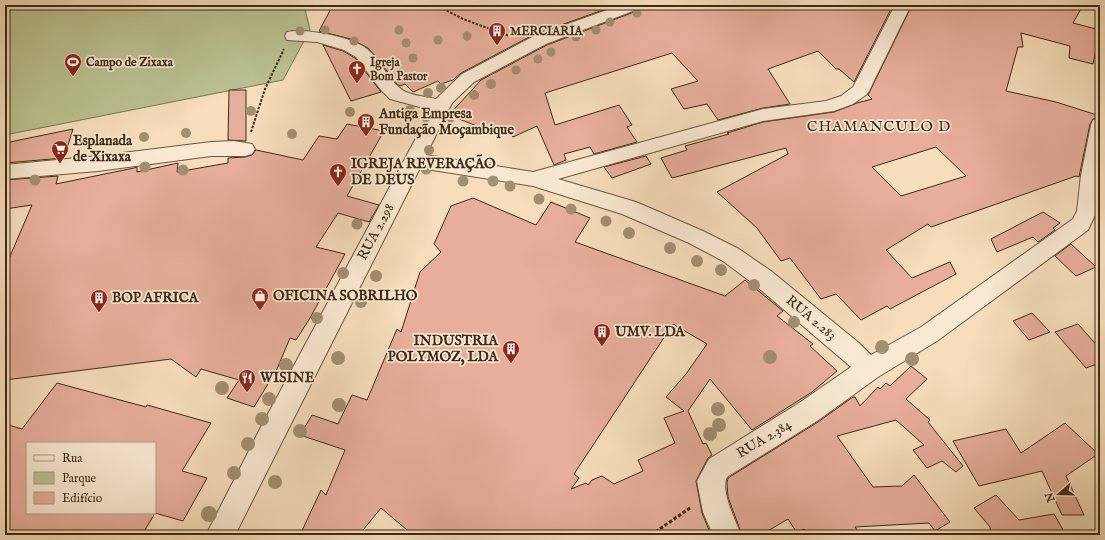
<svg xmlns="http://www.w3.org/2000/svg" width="1105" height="540" viewBox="0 0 1105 540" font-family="'IM FELL English',serif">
  <rect width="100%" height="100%" fill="#f6ddbb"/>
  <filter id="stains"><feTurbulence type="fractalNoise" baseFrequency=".005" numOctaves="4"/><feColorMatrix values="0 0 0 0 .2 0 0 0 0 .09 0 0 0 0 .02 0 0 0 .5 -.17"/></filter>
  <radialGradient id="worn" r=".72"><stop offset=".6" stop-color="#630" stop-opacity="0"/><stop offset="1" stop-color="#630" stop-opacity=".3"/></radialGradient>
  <path fill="#bac292" stroke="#7c7653" d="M5,5H304L310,30L283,80L5,135Z"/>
  <g fill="#e7ae9b" stroke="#3d2a14" fill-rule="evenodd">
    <path d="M333,5H617L533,35L461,73L453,80L441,84L438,81L413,92L405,84L400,86L397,84L377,58L368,48L351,39L319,31Z"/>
    <path d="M646,5H893L854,82L839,69H836L818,51L768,69L790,104L763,108L718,120L707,104L684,109L671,89L698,81L672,53L545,93L555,125L619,105L632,125L627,127L637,142L594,154L590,147L564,154L566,160L554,165L537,126L513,137L505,128L497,134L449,115L481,80L547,45L642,9Z"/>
    <path d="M912,5H936L949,9L952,5H1083L1073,23L1100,30L1093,64L1069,58L1070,46L1021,33L1023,47H1018L1006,91L1056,102L1100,116V118L1093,119L1090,124L1079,177L1076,176L931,227L928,224L886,250L912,278L950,262L956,274L890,309L887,306L861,320L836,294L821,299L790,258L781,261L757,228L717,192L788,154L786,148L672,178L661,158L687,150L685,146L729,134L727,133L763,122L834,112L857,103L872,99L868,95ZM936,147L966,176L901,196L872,167Z"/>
    <path d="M323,45L343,51L355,58L381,92L351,101Z"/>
    <path d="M229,90H246V141L228,140Z"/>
    <path d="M347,124L384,131L347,196L379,205L369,222L338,213L316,247L345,254L310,318L296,340L290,338L277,369L254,407L227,398L239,380L201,369L196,377L171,359L5,380V268L32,205L5,209V180L58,176L56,184L134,168L137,167V172L178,163L177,172L228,163V158L245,157L252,155L256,150L303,160L319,136L337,139Z"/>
    <path d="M73,129L64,158L5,163V143Z"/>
    <path d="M646,156L651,164L612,178L604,167Z"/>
    <path d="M473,198L536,225L551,202L590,218L575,242L725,296L745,280L783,311L777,316L813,344L810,346L837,371L812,392L752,430L710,379L688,411L703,444L706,443L712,455L708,458L696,481L702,513L711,535H413L381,508L359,535H300L321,490L326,495L345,450L300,435L312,415L338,424L352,395L367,400L397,329L401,332L420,272L441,252L434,244L451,206ZM673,324L707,344L686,374L666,397L684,411L664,418L675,443L638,460L643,471L614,484L602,476L592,480L588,485L586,483L571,489L579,478L574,474Z"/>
    <path d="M1043,212L1060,223L1053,228L1055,230L1038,242L1033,237L997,252L991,239Z"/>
    <path d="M1071,244L1096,267L1076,276L1055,256Z"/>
    <path d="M1032,313L1050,332L1029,340L1013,321Z"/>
    <path d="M1078,324L1100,349V363L1086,368L1055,332Z"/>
    <path d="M911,366L927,379L906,399L930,420L928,422L963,466L956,472L942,461L927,468L913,450L924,445L896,420L837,436L873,487L902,486L914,475L950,522L935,531L929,523L855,527L861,535H809L804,529L797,533L788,519L761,535H742L728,497L727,483L728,478L818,422L853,397H855L860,406L878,387L880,389L886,383L890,386Z"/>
    <path d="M57,383L146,407L147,405L211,423L182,471L207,478L183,521L155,513V443H27V513H155L142,535H5V424L22,429Z"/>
    <path d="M1065,423L1098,454L1066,476L1084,515H1062L1042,471L979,486L953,441L1006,429L1021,453Z"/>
    <path d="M996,495L1019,520L1054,514L1066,535H991L990,527L974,508Z"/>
  </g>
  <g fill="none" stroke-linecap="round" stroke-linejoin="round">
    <defs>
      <g id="minor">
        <path d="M621,5H644L641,8L546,44L474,82L452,103L426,155L533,172L763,109L826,101L841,96L853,87L895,5H911L869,91L866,95L853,104L834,111L763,121L558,179L636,202L703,231L739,249L771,271L859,343L871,355L921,327L1073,219L1077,211L1081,175L1091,125L1093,120L1100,119V184L1097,211L1088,230L937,341L878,377L817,421L727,477C720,491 736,521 741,535H713L703,512L697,481L709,459L799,403L851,367L755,285L723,261L689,243L622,214L533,186L420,168L235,535H206L261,427L431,110L390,99L381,90L356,57L344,50L317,42L287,40L285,36L287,32C306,28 352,37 367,49C381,60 387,79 401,89C407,95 428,97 436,99L462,74L534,36Z"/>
        <path d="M234,141L252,144L255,149L252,154L245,156H211L98,171L5,179V165L98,156L211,142Z"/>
      </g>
    </defs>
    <use href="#minor" stroke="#6b573e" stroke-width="2"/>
    <g stroke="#3d2a14" stroke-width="2" stroke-dasharray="2.5 1.5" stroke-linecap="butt">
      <path d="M436,5L463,19L509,36"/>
      <path d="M251,132L265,89L284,49"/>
    </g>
    <path stroke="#3d2a14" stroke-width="3" stroke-dasharray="3.5 2" stroke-linecap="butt" d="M651,535L690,508"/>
    <use href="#minor" fill="#f9e9d3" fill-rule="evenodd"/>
  </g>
  <g fill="#a18f71">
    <circle cx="637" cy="13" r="4.5"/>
    <circle cx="610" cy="22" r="4.5"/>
    <circle cx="325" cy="30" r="4.5"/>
    <circle cx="399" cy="30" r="4.5"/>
    <circle cx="596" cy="30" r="4.5"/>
    <circle cx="300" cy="31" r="4.5"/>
    <circle cx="467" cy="36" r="4.5"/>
    <circle cx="576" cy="37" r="4.5"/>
    <circle cx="438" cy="40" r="4.5"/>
    <circle cx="354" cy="41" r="4.5"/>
    <circle cx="406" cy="43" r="4.5"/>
    <circle cx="551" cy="52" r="4.5"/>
    <circle cx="413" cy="58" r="4.5"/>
    <circle cx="538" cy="59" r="4.5"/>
    <circle cx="516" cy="70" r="4.5"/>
    <circle cx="491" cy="84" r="5"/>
    <circle cx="441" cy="88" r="5"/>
    <circle cx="428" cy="93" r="5"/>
    <circle cx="474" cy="95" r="5"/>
    <circle cx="410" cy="110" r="5"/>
    <circle cx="251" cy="111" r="5"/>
    <circle cx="350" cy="112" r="5"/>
    <circle cx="426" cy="117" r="5"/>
    <circle cx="449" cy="119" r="5"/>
    <circle cx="186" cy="133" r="5"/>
    <circle cx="292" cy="134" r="5"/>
    <circle cx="144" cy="137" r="5"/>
    <circle cx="429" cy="150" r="5"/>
    <circle cx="145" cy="167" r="5.5"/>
    <circle cx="426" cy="169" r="5.5"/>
    <circle cx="183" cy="170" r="5.5"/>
    <circle cx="35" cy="180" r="5.5"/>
    <circle cx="463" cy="181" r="5.5"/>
    <circle cx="493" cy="181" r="5.5"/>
    <circle cx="510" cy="186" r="5.5"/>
    <circle cx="539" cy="199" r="5.5"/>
    <circle cx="571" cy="209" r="5.5"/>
    <circle cx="606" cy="221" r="5.5"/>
    <circle cx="357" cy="224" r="5.5"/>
    <circle cx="629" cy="233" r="6"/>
    <circle cx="670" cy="248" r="6"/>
    <circle cx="697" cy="261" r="6"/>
    <circle cx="721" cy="270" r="6"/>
    <circle cx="343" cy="273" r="6"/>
    <circle cx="376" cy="276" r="6"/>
    <circle cx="754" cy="285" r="6"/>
    <circle cx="361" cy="302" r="6"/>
    <circle cx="317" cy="318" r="6"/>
    <circle cx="794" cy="322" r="6"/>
    <circle cx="882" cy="347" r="7"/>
    <circle cx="770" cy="357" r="7"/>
    <circle cx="338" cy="358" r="7"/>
    <circle cx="912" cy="359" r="7"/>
    <circle cx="286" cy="365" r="7"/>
    <circle cx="222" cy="388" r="7"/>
    <circle cx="269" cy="399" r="7"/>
    <circle cx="339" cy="405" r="7"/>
    <circle cx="718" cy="409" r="7"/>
    <circle cx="262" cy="419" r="7"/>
    <circle cx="719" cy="425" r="7"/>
    <circle cx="300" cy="431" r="7"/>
    <circle cx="710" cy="434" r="7"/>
    <circle cx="248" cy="444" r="7"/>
    <circle cx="234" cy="473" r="7"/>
    <circle cx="275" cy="482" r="7"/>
    <circle cx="209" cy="514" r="8"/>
  </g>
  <defs>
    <symbol id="building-pin" viewBox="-11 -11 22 30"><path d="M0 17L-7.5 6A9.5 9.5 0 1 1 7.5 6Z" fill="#8f2418" stroke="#f9e9d3"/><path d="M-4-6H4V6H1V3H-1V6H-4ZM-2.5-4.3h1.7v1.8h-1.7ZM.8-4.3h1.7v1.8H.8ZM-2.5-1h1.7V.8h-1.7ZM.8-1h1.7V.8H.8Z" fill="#fff"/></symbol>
    <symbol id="stadium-pin" viewBox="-11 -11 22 30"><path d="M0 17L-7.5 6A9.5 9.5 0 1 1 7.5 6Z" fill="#8f2418" stroke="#f9e9d3"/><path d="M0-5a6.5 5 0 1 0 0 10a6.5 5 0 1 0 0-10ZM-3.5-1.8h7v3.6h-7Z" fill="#fff"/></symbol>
    <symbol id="church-pin" viewBox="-11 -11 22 30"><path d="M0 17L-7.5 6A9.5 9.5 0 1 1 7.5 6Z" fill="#8f2418" stroke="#f9e9d3"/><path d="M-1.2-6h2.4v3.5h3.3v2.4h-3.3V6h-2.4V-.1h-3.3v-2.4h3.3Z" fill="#fff"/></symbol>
    <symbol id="supermarket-pin" viewBox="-11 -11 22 30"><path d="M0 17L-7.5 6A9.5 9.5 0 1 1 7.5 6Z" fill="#8f2418" stroke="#f9e9d3"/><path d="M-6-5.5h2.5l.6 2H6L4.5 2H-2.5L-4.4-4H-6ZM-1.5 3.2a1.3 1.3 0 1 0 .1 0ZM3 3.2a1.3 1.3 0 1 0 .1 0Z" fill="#fff"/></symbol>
    <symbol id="shop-pin" viewBox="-11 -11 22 30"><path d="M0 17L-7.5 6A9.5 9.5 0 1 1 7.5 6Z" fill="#8f2418" stroke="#f9e9d3"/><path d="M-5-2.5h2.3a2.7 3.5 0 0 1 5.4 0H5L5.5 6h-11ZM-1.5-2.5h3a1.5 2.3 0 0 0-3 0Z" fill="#fff"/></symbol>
    <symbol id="restaurant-pin" viewBox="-11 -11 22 30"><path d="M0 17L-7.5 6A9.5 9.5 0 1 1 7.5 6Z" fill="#8f2418" stroke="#f9e9d3"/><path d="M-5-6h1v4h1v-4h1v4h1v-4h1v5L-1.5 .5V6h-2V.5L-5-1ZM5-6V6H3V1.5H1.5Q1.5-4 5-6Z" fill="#fff"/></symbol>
  </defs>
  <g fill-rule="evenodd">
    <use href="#building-pin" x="487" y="21" width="20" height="27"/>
    <use href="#stadium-pin" x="63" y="52" width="20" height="27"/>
    <use href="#church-pin" x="347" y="59" width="20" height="27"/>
    <use href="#building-pin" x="356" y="112" width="20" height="27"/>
    <use href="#supermarket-pin" x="50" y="139" width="20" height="27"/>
    <use href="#church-pin" x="328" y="162" width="20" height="27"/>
    <use href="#shop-pin" x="250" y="286" width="20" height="27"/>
    <use href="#building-pin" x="89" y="288" width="20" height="27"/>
    <use href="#building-pin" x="592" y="322" width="20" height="27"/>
    <use href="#building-pin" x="501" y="339" width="20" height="27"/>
    <use href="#restaurant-pin" x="237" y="368" width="20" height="27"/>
  </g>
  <g text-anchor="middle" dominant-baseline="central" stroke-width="3.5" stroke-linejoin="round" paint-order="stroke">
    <g font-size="12" font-weight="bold" fill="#3d2a14" stroke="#f9e9d3" text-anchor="start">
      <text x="510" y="31">MERCIARIA</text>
      <text x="86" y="62">Campo de Zixaxa</text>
      <text x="370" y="62">Igreja<tspan x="370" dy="14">Bom Pastor</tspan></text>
    </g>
    <g font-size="14" font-weight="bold" fill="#3d2a14" stroke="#f9e9d3" text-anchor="start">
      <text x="379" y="114">Antiga Empresa<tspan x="379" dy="16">Fundação Moçambique</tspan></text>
      <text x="73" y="141">Esplanada<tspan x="73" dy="16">de Xixaxa</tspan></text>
      <text x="351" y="164">IGREJA REVERAÇÃO<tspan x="351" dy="16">DE DEUS</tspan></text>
      <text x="273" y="296">OFICINA SOBRILHO</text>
      <text x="112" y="298">BOP AFRICA</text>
      <text x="615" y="332">UMV. LDA</text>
      <text x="498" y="341" text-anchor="end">INDUSTRIA<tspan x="498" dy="16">POLYMOZ, LDA</tspan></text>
      <text x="260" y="378">WISINE</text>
    </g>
    <g font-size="14" fill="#3d2a14" stroke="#f9e9d3">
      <text transform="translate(376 232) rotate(-62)">RUA 2.298</text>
      <text transform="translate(811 318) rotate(40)">RUA 2.283</text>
      <text transform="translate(764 439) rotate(-31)">RUA 2.384</text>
    </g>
    <g font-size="15" letter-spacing="1" fill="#3d2a14" stroke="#f9e9d3">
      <text x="879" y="126">CHAMANCULO D</text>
    </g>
  </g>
  <rect width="1105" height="540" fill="none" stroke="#f6ddbb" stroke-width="20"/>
  <rect x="6" y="6" width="1093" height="528" fill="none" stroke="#3d2a14" stroke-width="2"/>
  <rect x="10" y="10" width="1085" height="520" fill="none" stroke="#3d2a14"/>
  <rect x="26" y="442" width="130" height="72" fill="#f9e9d3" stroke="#ae9d87"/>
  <rect x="34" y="455" width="20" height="6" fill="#f9e9d3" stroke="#ae9d87"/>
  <text x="62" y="462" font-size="12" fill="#3d2a14">Rua</text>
  <rect x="34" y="472" width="20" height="12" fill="#bac292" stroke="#ae9d87"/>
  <text x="62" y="482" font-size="12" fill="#3d2a14">Parque</text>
  <rect x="34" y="492" width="20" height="12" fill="#e7ae9b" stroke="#ae9d87"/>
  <text x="62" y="502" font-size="12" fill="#3d2a14">Edifício</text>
  <g transform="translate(1059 494) rotate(250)" stroke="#f9e9d3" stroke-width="3" paint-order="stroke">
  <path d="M0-3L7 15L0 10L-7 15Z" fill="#3d2a14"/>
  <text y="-6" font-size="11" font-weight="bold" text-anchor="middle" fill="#3d2a14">N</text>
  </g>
  <rect width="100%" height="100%" filter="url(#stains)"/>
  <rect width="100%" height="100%" fill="url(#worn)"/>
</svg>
